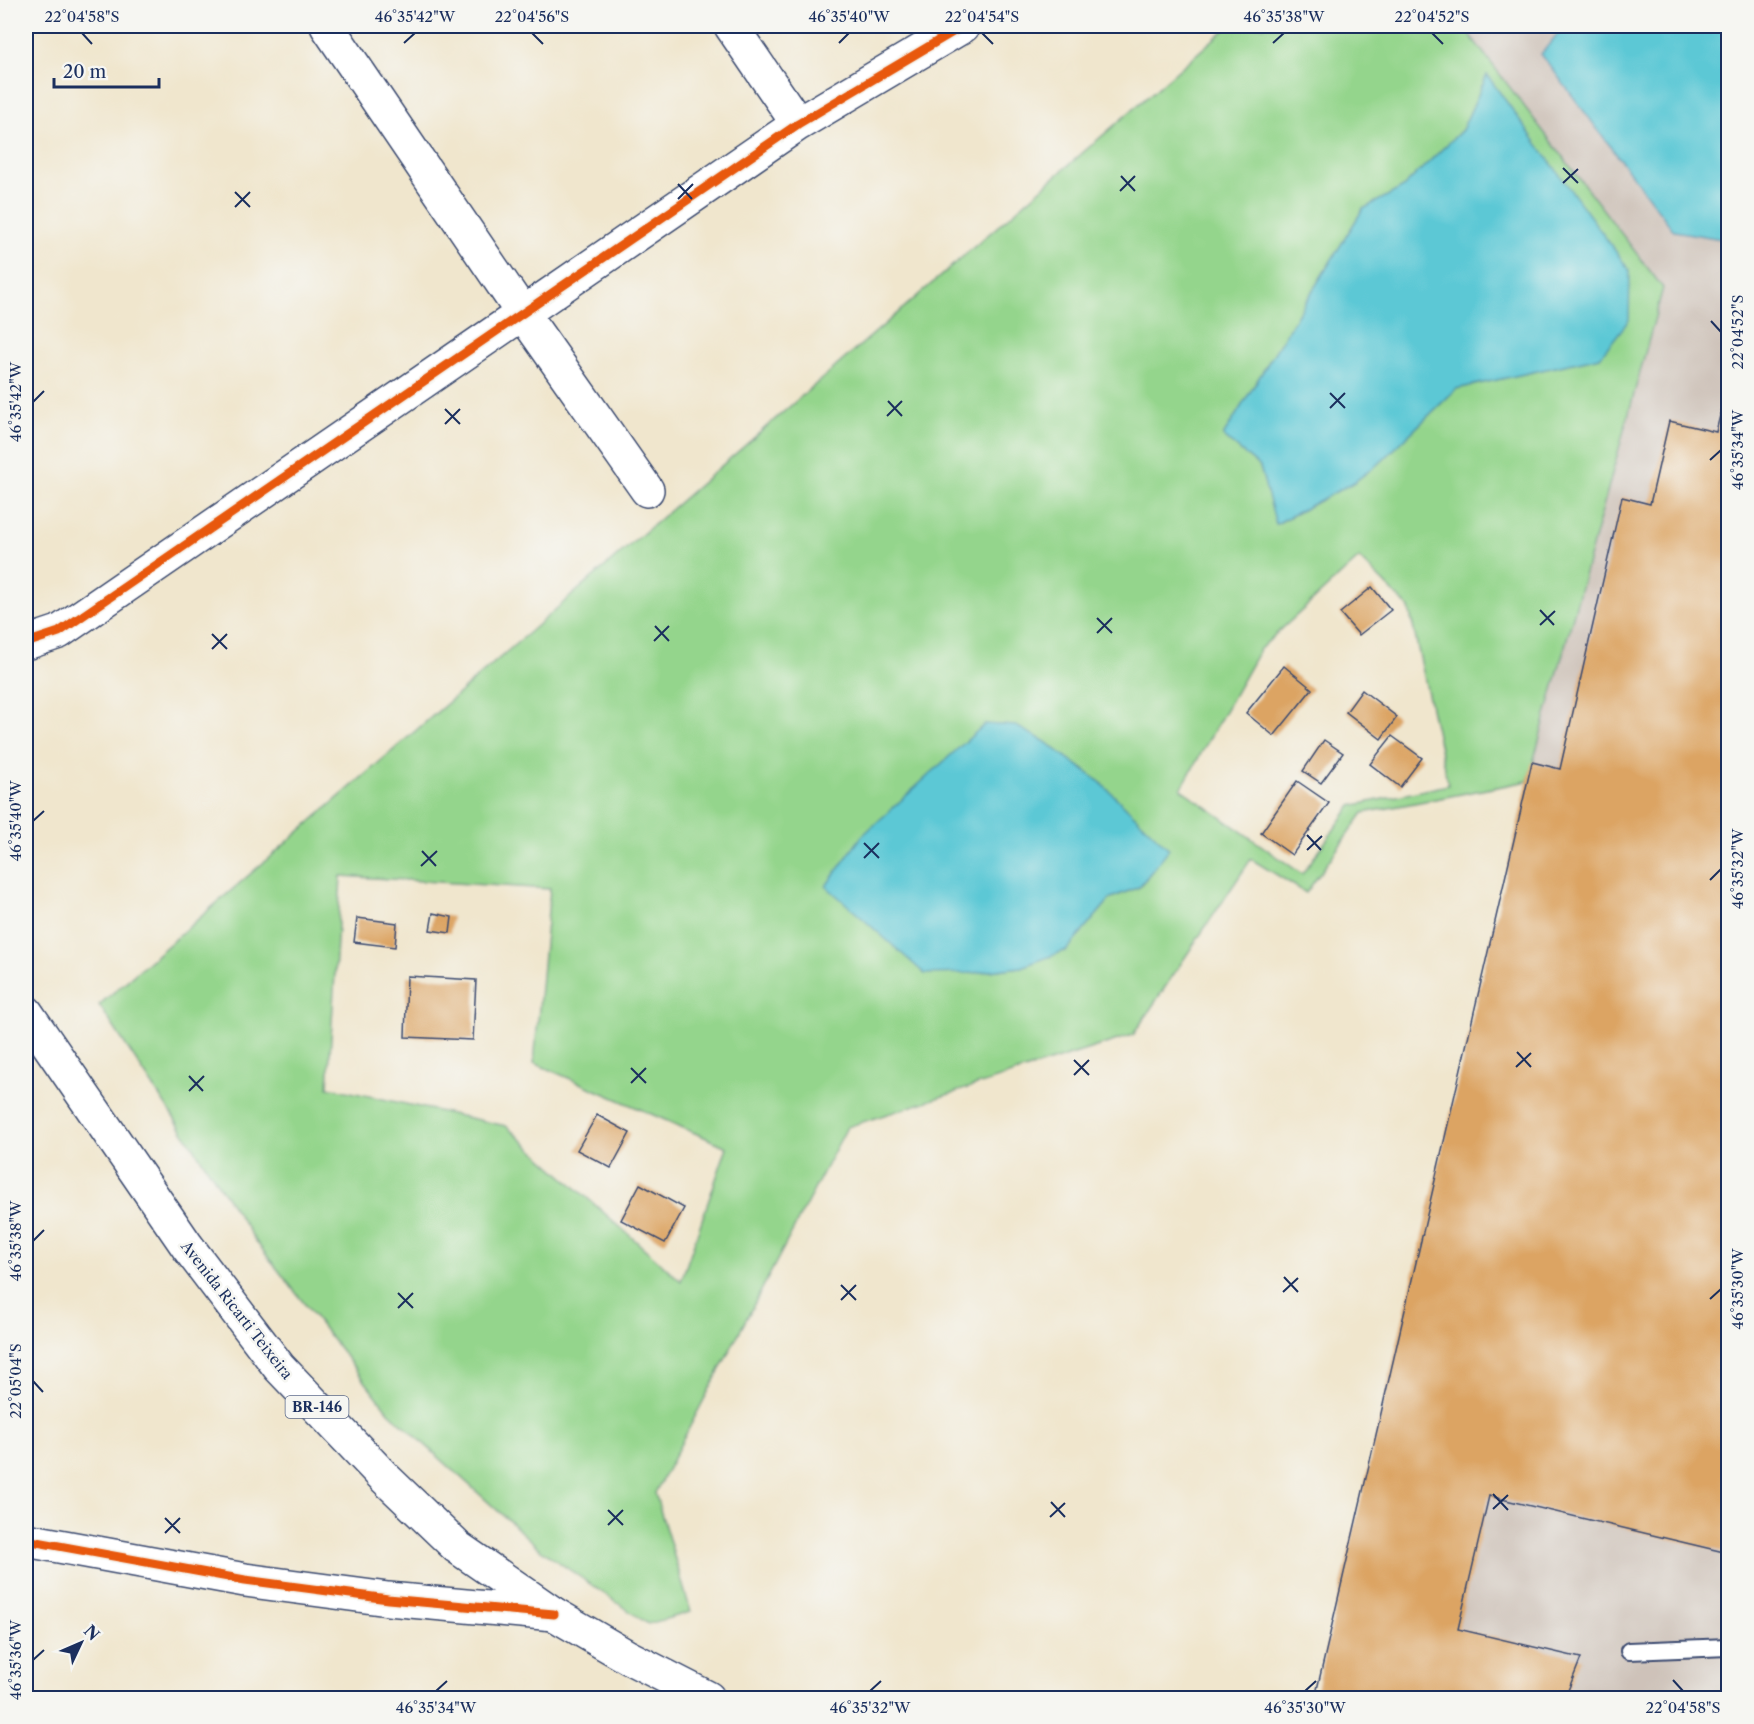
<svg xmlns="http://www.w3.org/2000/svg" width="1754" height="1724" font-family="'Libre Caslon Text',serif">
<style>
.industrial{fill:#cec2b9}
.green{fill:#94d58c;stroke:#588275;stroke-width:1.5;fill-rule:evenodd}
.water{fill:#5cc8d5;stroke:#3c7c9a;stroke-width:1.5}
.building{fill:#dca463}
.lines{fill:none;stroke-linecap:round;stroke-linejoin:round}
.lane-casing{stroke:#3b4a6f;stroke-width:20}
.street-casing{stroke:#3b4a6f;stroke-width:36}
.primary-casing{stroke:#3b4a6f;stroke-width:36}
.lane{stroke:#fff;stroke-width:16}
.street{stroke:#fff;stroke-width:33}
.primary{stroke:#fff;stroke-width:33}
.cycleway-casing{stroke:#f6f6f2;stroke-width:13}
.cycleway{stroke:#e8590c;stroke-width:9}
.ticks{fill:none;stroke:#1b2f5e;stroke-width:2}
.labels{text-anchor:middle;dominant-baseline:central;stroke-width:5;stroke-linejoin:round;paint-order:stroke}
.shield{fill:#f6f6f2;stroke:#5d6b8a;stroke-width:1.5}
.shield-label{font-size:14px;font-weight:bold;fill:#1b2f5e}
.street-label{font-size:15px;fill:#1b2f5e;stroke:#f6f6f2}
.neatline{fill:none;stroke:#1b2f5e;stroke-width:2}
.ticks-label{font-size:15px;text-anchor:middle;fill:#1b2f5e}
</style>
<rect width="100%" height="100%" fill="#f6f6f2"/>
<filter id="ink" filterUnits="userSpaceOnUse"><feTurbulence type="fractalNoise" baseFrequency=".0167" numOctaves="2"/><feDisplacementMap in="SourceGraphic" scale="12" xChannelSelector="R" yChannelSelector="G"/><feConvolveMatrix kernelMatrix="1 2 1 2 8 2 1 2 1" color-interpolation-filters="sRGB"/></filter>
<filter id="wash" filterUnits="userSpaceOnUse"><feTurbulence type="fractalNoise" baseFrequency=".008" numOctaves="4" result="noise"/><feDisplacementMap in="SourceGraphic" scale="24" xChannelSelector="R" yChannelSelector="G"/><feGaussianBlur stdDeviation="1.35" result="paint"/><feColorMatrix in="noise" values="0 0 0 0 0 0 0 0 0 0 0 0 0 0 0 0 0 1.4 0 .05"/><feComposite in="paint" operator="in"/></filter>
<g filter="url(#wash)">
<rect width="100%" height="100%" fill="#f0e6cd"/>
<path class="industrial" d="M1463,26H1728V1691L1670,1698H1315L1532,762L1663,288Z"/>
<path class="green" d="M1229,26H1463L1663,288L1528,781L1363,813L1306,893L1251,859L1133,1035L847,1127L655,1493L691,1612L648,1624L541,1550L389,1412L257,1243L99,1005ZM1487,76L1600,357L1456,389L1382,461L1354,482L1277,524L1260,467L1223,436L1363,209L1402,188L1462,130ZM1359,558L1409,608L1448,785L1351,806L1302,874L1181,789L1260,649ZM1044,741L1100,782L1168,849L1140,887L1111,898L1066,950L1021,967L973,973ZM341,876L550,889L534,1063L727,1147L681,1281L506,1126L328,1087Z"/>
<path class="water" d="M1564,26H1728V240L1674,231L1541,54Z
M1487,75L1630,271L1629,320L1600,357L1456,389L1382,461L1354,482L1276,524L1260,467L1223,436L1363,209L1402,188L1462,130Z
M985,724L1016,726L1044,741L1100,782L1169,849L1139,887L1111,898L1067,950L1021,967L973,973L925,974L826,886L862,836Z"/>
<g id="blocks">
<path class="building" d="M1725,395L1728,396V1553L1489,1496L1458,1629L1581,1658L1565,1698H1315L1532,762L1560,769L1622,497L1650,504L1669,421L1716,432Z
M1372,587L1391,610L1359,635L1340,613Z
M1284,666L1312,689L1274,736L1246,713Z
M1362,690L1397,717L1381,739L1346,712Z
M1392,736L1422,758L1400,787L1370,764Z
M1324,740L1343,753L1321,783L1303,771Z
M1297,781L1329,803L1292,855L1261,833Z
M433,913L452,917L450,933L430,930Z
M357,918L397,923L395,947L354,942Z
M407,976L476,980L473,1040L405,1037Z
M597,1115L630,1133L611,1168L577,1150Z
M640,1184L684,1208L665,1243L621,1220Z"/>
</g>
</g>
<g filter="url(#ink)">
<use href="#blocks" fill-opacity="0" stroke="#3b4a6f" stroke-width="1.5"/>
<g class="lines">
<defs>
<path id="lane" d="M1629,1651L1728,1647"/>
<path id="street" d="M327,26L523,314L647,490
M731,26L798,124
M26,642H29L59,632L798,124L963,26
M26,1540L245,1580L388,1599L554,1614"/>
<path id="primary" d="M26,1012L187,1246L279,1367L386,1479L457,1547L554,1614L628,1657L708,1698"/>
</defs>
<use href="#lane" class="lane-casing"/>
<use href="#street" class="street-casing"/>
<use href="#primary" class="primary-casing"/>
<use href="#lane" class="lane"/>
<use href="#street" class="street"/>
<use href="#primary" class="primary"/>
<defs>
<path id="cycleway" d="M26,642H29L59,632L798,124L963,26
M26,1540L245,1580L388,1599L554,1614"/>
</defs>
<use href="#cycleway" class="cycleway-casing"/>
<use href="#cycleway" class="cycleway"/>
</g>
</g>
<path class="ticks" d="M82,33L92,44M532,33L543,44M982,33L993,44M1432,33L1443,44M404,43L415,33M839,43L849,33M1273,43L1284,33M1563,168L1578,183M1121,176L1135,191M1563,183L1578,169M678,184L692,199M1120,191L1135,176M235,192L250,207M678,199L693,184M235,207L250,192M1711,321L1721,332M1330,393L1345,408M888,401L902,416M33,402L44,391M1330,408L1345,393M445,409L460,424M887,416L902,401M445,424L460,409M1710,460L1721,450M1540,610L1554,625M1097,618L1112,633M1540,625L1555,611M655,626L669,641M1097,633L1112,618M212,634L227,649M654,641L669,626M212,649L227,634M33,821L44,811M1307,835L1321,850M864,843L879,858M1307,850L1322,836M422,851L436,866M864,858L879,843M421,866L437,851M1710,880L1721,869M1517,1052L1531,1067M1074,1060L1089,1075M1516,1067L1531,1053M631,1068L646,1083M1074,1075L1089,1060M189,1076L203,1091M631,1083L646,1068M189,1091L204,1076M33,1241L44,1230M1284,1277L1298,1292M841,1285L856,1300M1283,1292L1298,1278M398,1293L413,1308M1710,1299L1721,1289M841,1300L856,1285M398,1308L413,1293M33,1381L43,1392M1493,1494L1508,1510M1051,1502L1065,1517M1493,1509L1508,1495M608,1510L623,1525M1050,1517L1065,1503M165,1518L180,1533M608,1525L623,1510M165,1533L180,1518M33,1660L44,1650M1673,1680L1683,1691M436,1691L447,1681M870,1691L881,1681M1305,1691L1316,1681"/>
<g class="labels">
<rect class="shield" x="285.5" y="1396" width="63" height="22" rx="4.5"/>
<g class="shield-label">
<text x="317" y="1407">BR-146</text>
</g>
<g class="street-label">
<text transform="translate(237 1310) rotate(52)">Avenida Ricarti Teixeira</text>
</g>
</g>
<rect width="1754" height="1724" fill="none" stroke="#f6f6f2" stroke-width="66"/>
<g transform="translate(81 1643) rotate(46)" stroke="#f6f6f2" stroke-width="4.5" paint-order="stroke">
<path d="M0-4.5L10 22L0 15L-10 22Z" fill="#1b2f5e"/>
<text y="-9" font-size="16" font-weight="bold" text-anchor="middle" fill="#1b2f5e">N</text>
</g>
<path d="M54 78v9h105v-9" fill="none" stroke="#1b2f5e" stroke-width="3"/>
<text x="63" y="78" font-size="18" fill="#1b2f5e" stroke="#f6f6f2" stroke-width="4.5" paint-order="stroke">20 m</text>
<rect x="33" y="33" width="1688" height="1658" class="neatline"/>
<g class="ticks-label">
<text x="82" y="22">22°04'58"S</text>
<text x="415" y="22">46°35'42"W</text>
<text x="532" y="22">22°04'56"S</text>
<text x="849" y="22">46°35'40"W</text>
<text x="982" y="22">22°04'54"S</text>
<text x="1284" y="22">46°35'38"W</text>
<text x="1432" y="22">22°04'52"S</text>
<text transform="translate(1738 332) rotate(-90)" y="5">22°04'52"S</text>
<text transform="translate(16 402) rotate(-90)" y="5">46°35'42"W</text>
<text transform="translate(1738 450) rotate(-90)" y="5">46°35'34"W</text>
<text transform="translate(16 821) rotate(-90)" y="5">46°35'40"W</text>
<text transform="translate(1738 869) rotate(-90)" y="5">46°35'32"W</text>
<text transform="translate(16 1241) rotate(-90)" y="5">46°35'38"W</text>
<text transform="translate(1738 1289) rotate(-90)" y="5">46°35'30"W</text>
<text transform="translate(16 1381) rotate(-90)" y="5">22°05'04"S</text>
<text transform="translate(16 1660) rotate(-90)" y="5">46°35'36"W</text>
<text x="436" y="1713">46°35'34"W</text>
<text x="870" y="1713">46°35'32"W</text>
<text x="1305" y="1713">46°35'30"W</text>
<text x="1683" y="1713">22°04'58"S</text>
</g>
</svg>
